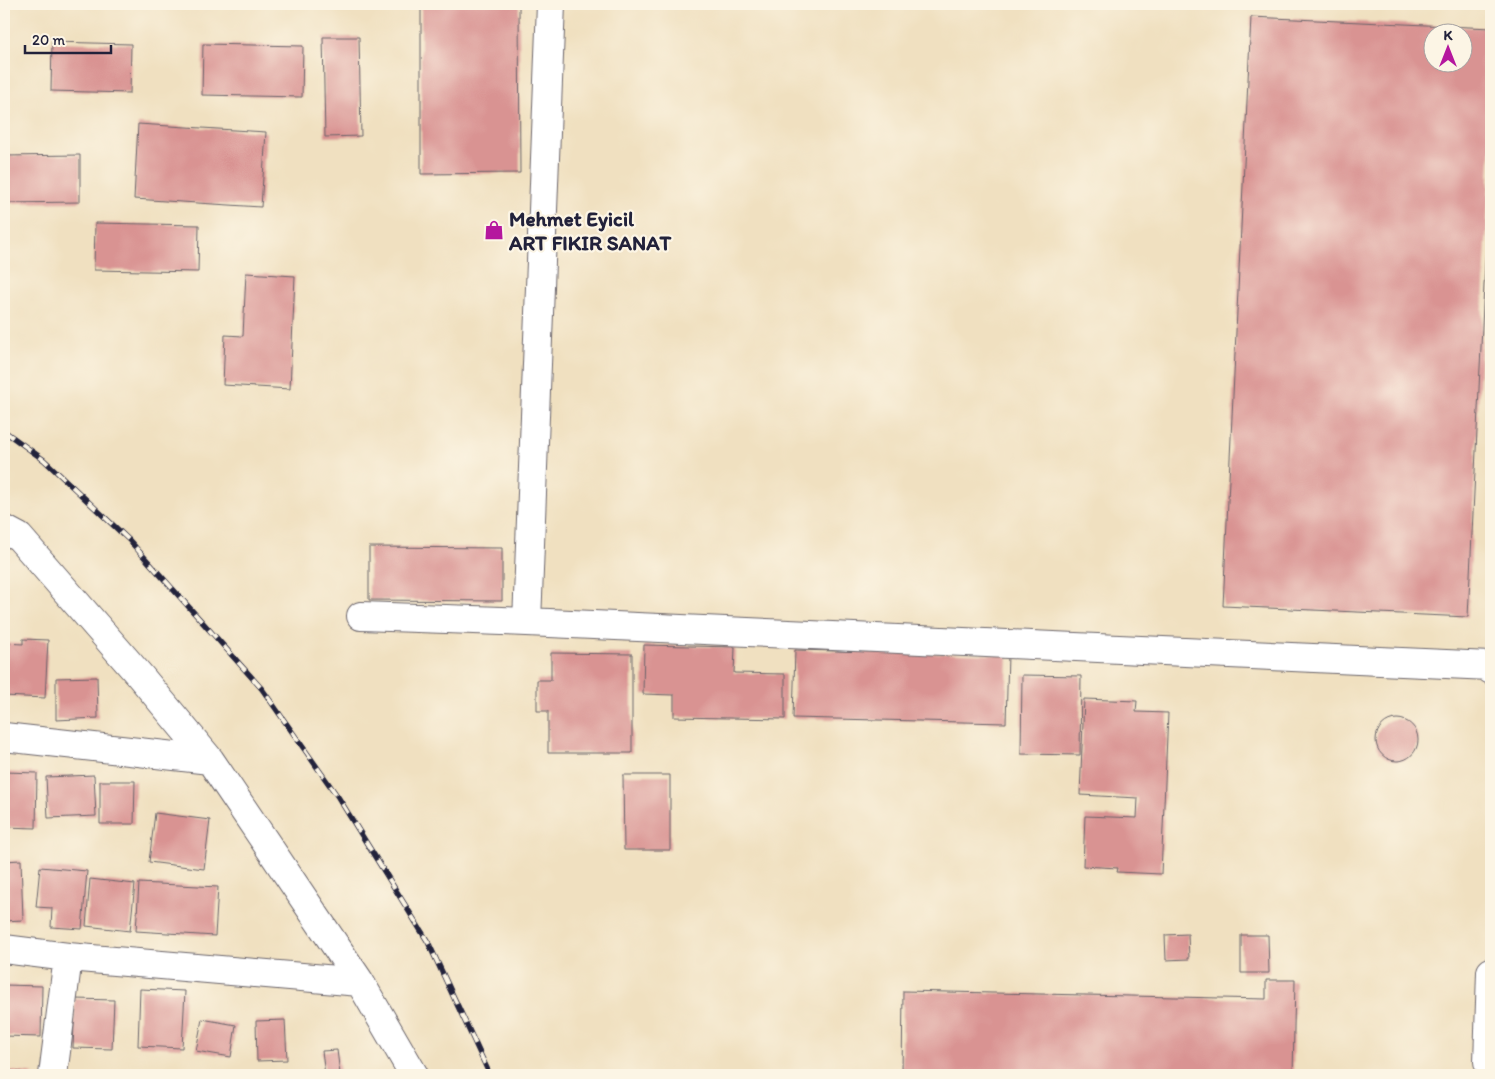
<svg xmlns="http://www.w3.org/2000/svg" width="1495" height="1079" font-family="Itim,sans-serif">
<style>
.building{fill:#d99392;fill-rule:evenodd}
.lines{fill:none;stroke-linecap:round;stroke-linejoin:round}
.minor-casing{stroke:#6a646a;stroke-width:30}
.minor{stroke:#fff;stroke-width:28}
.rail-casing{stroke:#22223b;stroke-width:5.5}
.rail{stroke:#fcf5e5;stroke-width:4;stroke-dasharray:11;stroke-linecap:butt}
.labels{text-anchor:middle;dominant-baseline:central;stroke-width:4.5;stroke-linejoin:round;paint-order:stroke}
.poi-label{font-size:21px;font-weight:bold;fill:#22223b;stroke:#fcf5e5;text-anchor:start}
</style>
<rect width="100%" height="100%" fill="#fcf5e5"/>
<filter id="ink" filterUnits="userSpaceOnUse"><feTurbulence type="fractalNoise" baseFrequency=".02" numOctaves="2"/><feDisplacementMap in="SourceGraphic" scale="10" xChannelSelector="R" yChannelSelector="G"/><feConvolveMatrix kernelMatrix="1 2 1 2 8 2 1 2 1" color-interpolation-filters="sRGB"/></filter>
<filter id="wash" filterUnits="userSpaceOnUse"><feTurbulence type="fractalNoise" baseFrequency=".0096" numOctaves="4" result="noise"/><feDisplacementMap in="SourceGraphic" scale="20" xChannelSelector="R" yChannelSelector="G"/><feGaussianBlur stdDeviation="1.12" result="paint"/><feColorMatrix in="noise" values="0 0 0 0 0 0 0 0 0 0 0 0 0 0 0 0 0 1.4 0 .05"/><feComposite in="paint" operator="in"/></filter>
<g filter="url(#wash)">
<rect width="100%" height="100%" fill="#f0e0c0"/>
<g id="blocks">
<path class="building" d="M421,4H519L520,173L421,174Z
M1251,17L1491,28V140L1468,617L1223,606ZM1432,32H1462V62H1432Z
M323,37H359L361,136L325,137Z
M52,42L131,44L130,93L51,91Z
M203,44L303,46L302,97L202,95Z
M138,124L266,132L261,207L134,199Z
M80,155V202L4,203V156Z
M95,223L199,225L198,272L94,270Z
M246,273L295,276L290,389L223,385L225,335L243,336Z
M369,547L502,548V601L369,600Z
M23,639L48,640L45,698L4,696V643L23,644Z
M644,645L735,647L734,673L785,674V719L674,717V695L643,694Z
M795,650L1008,655L1006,723L793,718Z
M551,653L632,654V753H548V711H537V680H551Z
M1022,675L1081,676L1080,755L1021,754Z
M97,677L98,718L56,720V678Z
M1084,699L1137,701L1136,712L1168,713L1161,874L1117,872L1118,868L1083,866L1085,816L1137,818L1138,798L1080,795Z
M1376 740a21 21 0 1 1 42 0a21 21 0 1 1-42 0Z
M4,772L37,773L36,828L4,827Z
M94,775L96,816L48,818L46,777Z
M623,775H670V850H624Z
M100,781H135L134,824H100Z
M155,813L210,820L204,869L149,862Z
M21,860L23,920L4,921V861Z
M40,867L87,871L82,929L51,927L52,908L36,907Z
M90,879L135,884L130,931L86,926Z
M139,883L218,887L215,936L136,931Z
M1188,934L1189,959L1166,960L1165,935Z
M1241,935H1268L1269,973H1241Z
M1266,980H1295L1293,1075H902L903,991L1266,999Z
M4,985L42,986L41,1037L4,1036Z
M140,989L185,991L182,1048L138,1046Z
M75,999L114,1000L112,1049L73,1048Z
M202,1019L236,1025L231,1057L196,1051Z
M285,1020L287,1060L257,1061L256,1021Z
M337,1050L340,1074L325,1075L322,1051Z
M4,1070L35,1074V1075H4Z"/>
</g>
</g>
<g filter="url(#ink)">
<use href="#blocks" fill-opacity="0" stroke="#6a646a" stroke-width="1"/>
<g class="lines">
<defs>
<path id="minor" d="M4,529L19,537L141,677L210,760L360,982L414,1075
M361,616L527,622L1490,666L1491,670
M527,622L551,4
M4,737L210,760
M4,949L68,957L360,982
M1491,972L1488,1062L1491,1063
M53,1075L68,957"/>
</defs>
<use href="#minor" class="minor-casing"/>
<use href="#minor" class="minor"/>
<defs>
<path id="rail" d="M4,431L44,460L129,540L262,689L338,797L428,942L490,1075"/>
</defs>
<use href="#rail" class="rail-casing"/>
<use href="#rail" class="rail"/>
</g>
</g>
<defs>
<symbol id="shop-bare" viewBox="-9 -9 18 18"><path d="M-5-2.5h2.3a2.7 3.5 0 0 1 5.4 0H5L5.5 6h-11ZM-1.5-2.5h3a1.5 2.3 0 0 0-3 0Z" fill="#b5179e" stroke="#fcf5e5" stroke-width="2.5" paint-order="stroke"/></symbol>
</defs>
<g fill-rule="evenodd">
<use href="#shop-bare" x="480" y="216" width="28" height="28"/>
</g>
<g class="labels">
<g class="poi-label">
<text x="509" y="218">Mehmet Eyicil<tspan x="509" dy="24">ART FIKIR SANAT</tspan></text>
</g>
</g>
<rect width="1495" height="1079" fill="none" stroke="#fcf5e5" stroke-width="20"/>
<g transform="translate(1448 48)"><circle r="24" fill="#fcf5e5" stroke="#a5a1a1"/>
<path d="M0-4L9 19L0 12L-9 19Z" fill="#b5179e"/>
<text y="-8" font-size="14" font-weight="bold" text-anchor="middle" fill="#22223b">K</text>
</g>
<path d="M25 45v8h86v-8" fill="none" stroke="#22223b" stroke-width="2.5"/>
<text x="32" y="45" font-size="15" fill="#22223b" stroke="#fcf5e5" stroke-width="4" paint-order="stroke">20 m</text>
</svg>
